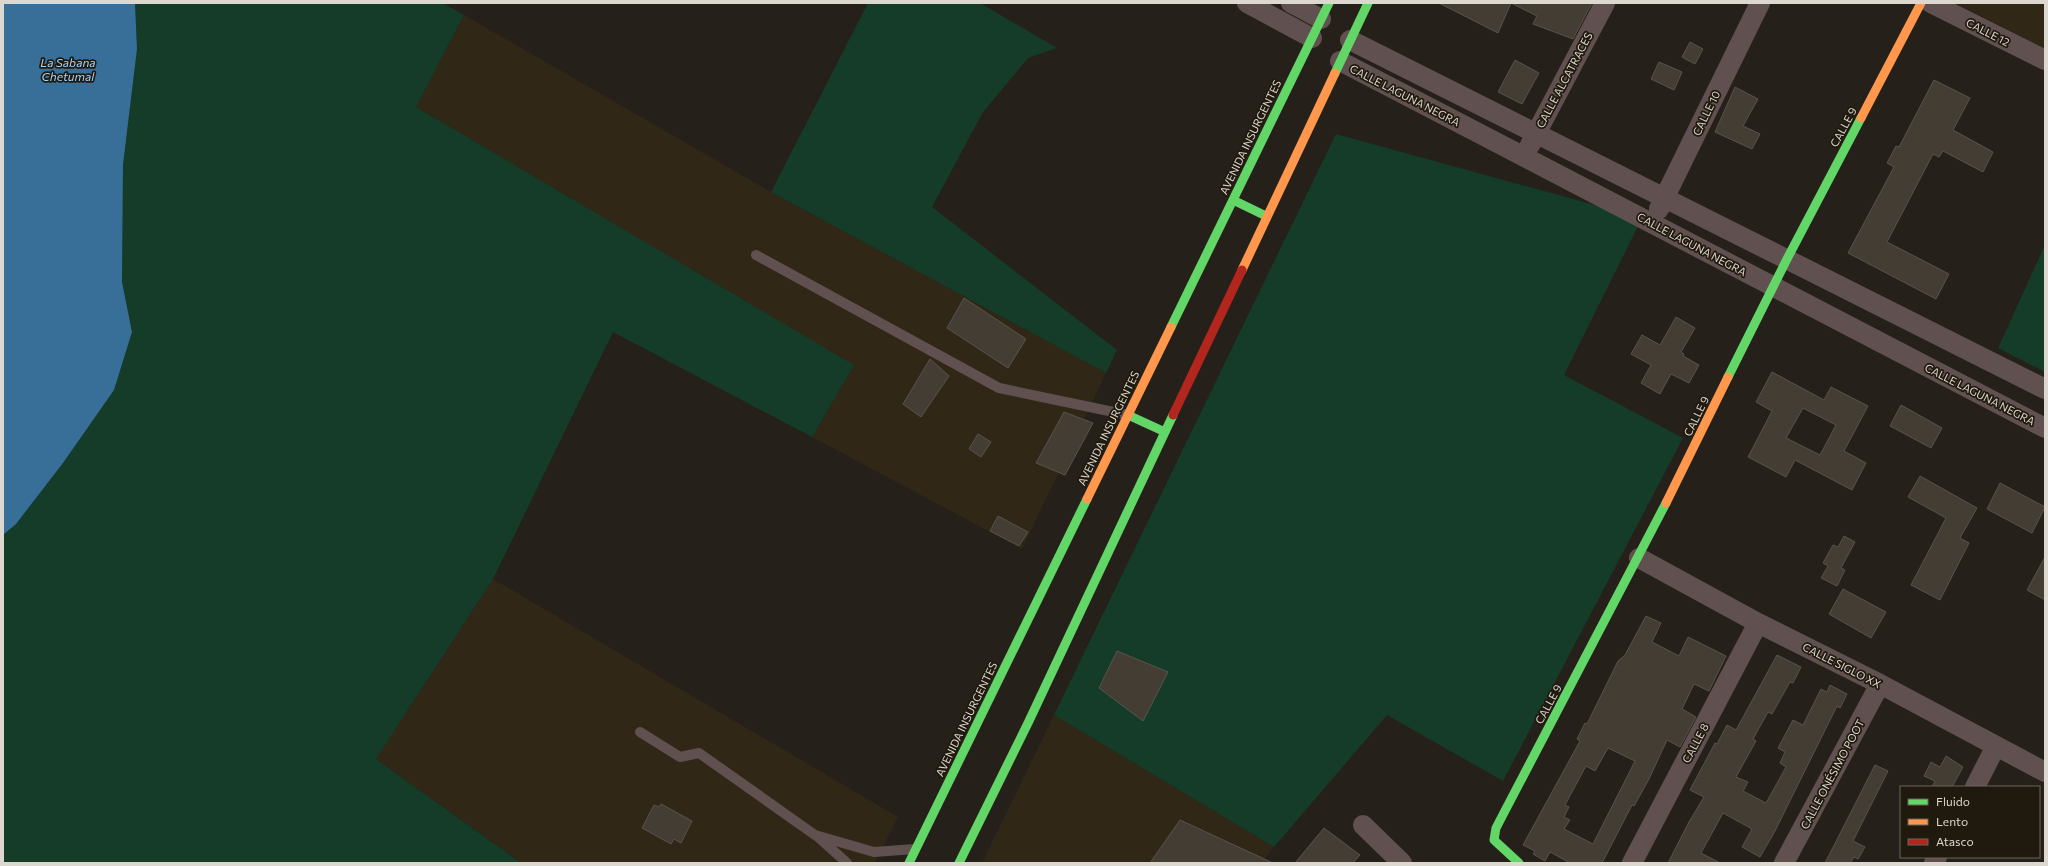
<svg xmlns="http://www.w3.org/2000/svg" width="2048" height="866" font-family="Commissioner,sans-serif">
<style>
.built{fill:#312717}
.green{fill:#153c28}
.water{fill:#376f99}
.building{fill:#433d33;stroke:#57544d;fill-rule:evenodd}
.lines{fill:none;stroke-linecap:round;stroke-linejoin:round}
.lane{stroke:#605150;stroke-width:10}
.street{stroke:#605150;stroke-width:20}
.fast{stroke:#63d668;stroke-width:9}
.slow{stroke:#ff974d;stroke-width:9}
.jam{stroke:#b3261e;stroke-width:9}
.labels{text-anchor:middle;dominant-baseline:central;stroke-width:3.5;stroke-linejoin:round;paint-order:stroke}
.street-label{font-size:11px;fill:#dcd7cf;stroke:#20190d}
.water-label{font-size:12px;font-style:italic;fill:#a3d4fd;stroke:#20190d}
</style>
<rect width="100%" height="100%" fill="#25211a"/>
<path class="built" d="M1955,3H2045V49Z
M464,15L771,192L1106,373L1022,549L812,437L853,365L416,107Z
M493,579L898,817L875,863H521L376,759Z
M1054,715L1274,847L1261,863H982Z"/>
<path class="green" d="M135,3H442L464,15L416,107L854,365L812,437L613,332L493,579L376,759L521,863H3V535L16,524L63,463L114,390L132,332L122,282L123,165L137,49Z
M868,3H980L1057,48L1028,58L983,112L932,207L1117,350L1106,373L771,192Z
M1336,134L1642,218L1564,375L1683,438L1503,781L1387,715L1274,847L1054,715Z
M2045,245V372L1998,348Z"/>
<path class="water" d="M3,3H135L137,49L123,165L122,282L132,332L114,390L63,463L16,524L3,535Z"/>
<path class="building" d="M1439,3H1592L1573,39L1533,24L1537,16L1511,3L1498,33Z
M1690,42L1703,49L1695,64L1682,57Z
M1515,60L1539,73L1522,104L1498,92Z
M1659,62L1682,72L1674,90L1651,79Z
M1934,80L1970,98L1953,130L1993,152L1983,172L1943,151L1939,157L1933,154L1887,242L1949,274L1936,299L1848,253L1894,167L1887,163L1896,146L1899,147Z
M1735,87L1758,99L1743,126L1760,134L1752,149L1715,132Z
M964,298L1026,339L1008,368L947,328Z
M1676,317L1695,328L1681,352L1684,354L1683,356L1699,365L1689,383L1671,374L1660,394L1641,383L1651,365L1631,354L1642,335L1660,345Z
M930,359L949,376L921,417L903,404Z
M1772,372L1824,400L1831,387L1868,406L1844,451L1866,463L1852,490L1795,460L1786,477L1748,457L1772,411L1756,402ZM1803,408L1836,425L1820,455L1786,438Z
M1901,405L1942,428L1931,448L1890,426Z
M1064,412L1093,423L1065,475L1036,463Z
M978,434L991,442L981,457L969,449Z
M1920,476L1977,508L1960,538L1969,543L1940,600L1911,585L1946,518L1908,497Z
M2000,483L2045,507L2032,533L1987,509Z
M998,516L1028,532L1019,546L990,531Z
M1844,536L1855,542L1841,568L1845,570L1837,586L1821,578L1828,566L1823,563L1833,545L1838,547Z
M2045,557V600L2027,590Z
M1843,589L1886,612L1871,638L1829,614Z
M1646,616L1661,623L1652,642L1679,656L1688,637L1726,656L1709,691L1694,684L1682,709L1696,717L1680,747L1667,740L1649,779L1634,806L1632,805L1602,863H1570L1550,852L1545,861L1533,854L1535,851L1523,845L1580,741L1577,739L1585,723L1587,724L1618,661L1625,655ZM1608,748L1635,761L1593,844L1564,829L1570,820L1564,817L1569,807L1565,805L1586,766L1595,771Z
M1117,651L1168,672L1143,721L1099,688Z
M1777,655L1801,667L1793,683L1790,682L1772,714L1768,712L1753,739L1756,741L1736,777L1748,782L1743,791L1766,803L1786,767L1780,763L1785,752L1778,748L1793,720L1803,725L1821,689L1827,692L1830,685L1847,694L1840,708L1837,706L1775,831L1760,857L1742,847L1752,829L1723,813L1701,853L1720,863H1668L1689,822L1704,797L1690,790L1715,743L1717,744L1727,725L1736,730Z
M1946,756L1963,767L1952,787H1932L1935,781L1924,776L1931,762L1940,767Z
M1875,765L1888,771L1853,841L1865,847L1858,859L1854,857L1850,863H1825Z
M661,804L692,821L681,843L674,839L671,844L642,828L654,805L659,807Z
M1180,820L1273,863H1150Z
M1324,828L1360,855L1353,863H1295Z"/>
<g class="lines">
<path class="lane" d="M756,255L999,388L1128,415
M640,732L680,757L699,753L815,835L874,852L915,849
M817,836L847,863"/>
<path class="street" d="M1247,3L1312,38
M1291,3L1321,19
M1931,3L2045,60
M1350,40L2045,389
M1340,61L2045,428
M1530,145L1605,3
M1659,209L1760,3
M1639,558L1758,623L1880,684L2045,772
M1975,787L1996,746
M1363,825L1402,863
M1632,863L1758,623
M1784,863L1880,684
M1934,863L1937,857"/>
<path class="fast" d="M1335,73L1368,3
M1233,200L1266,216
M1171,327L1329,3
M1728,377L1787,259L1861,118
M1128,415L1165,432
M909,863L1087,499
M959,863L1029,721L1173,415
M1519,863L1494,840L1496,828L1666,503"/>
<path class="slow" d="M1861,118L1921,3
M1242,270L1335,73
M1087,499L1171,327
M1666,503L1728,377"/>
<path class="jam" d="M1173,415L1242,270"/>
</g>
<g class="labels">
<g class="street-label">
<text transform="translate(1988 32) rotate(27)">CALLE 12</text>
<text transform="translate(1564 80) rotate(-62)">CALLE ALCATRACES</text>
<text transform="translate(1405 95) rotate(27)">CALLE LAGUNA NEGRA</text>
<text transform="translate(1706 113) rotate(-64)">CALLE 10</text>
<text transform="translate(1843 127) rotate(-62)">CALLE 9</text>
<text transform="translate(1250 137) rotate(-64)">AVENIDA INSURGENTES</text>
<text transform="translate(1692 244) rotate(28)">CALLE LAGUNA NEGRA</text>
<text transform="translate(1980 394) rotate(27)">CALLE LAGUNA NEGRA</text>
<text transform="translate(1696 416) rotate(-64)">CALLE 9</text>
<text transform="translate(1108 428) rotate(-64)">AVENIDA INSURGENTES</text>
<text transform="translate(1842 665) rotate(27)">CALLE SIGLO XX</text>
<text transform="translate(1548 704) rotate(-62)">CALLE 9</text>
<text transform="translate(966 719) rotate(-64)">AVENIDA INSURGENTES</text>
<text transform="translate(1695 743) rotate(-62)">CALLE 8</text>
<text transform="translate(1832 774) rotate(-62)">CALLE ONÉSIMO POOT</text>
</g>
<g class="water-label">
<text x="68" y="62">La Sabana<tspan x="68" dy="14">Chetumal</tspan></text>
</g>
</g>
<rect width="2048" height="866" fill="none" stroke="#dcd7cf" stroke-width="8"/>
<rect x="1900" y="786" width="140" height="72" fill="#20190d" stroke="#6b655b"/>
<rect x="1908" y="799" width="20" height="6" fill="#63d668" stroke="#6b655b"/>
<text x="1936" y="806" font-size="12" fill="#dcd7cf">Fluido</text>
<rect x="1908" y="819" width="20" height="6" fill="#ff974d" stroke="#6b655b"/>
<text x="1936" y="826" font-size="12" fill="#dcd7cf">Lento</text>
<rect x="1908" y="839" width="20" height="6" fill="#b3261e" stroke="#6b655b"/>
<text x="1936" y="846" font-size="12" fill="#dcd7cf">Atasco</text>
</svg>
